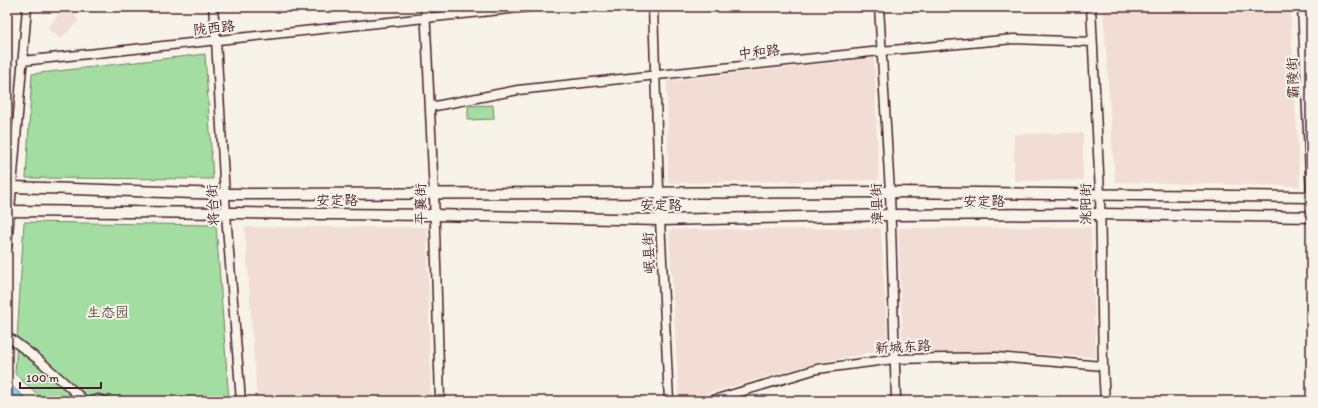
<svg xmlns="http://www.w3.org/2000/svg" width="1318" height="408" font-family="Itim,'LXGW WenKai TC',sans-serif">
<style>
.built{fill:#f1ddd4}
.green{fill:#a4dda2;stroke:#777e66}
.water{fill:#8ccfed;stroke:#72899f}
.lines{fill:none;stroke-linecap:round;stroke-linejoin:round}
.minor-casing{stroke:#4a1f2b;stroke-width:11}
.major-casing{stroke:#4a1f2b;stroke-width:13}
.minor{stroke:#f7f3e8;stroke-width:8}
.major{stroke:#f7f3e8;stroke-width:10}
.labels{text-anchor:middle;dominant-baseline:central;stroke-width:4;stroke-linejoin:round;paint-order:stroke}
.street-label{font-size:14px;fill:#4a1f2b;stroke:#f7f3e8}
.park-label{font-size:14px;fill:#604e49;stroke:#f7f3e8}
</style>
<rect width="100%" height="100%" fill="#f7f3e8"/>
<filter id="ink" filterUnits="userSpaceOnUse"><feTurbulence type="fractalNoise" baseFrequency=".025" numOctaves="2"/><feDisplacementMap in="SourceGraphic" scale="8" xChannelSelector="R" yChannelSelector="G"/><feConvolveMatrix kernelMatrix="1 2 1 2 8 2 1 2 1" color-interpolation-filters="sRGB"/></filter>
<g filter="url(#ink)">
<path class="built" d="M66,7L79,20L61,39L47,28Z
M1103,7H1290L1300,186L1115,182Z
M874,58L879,180L668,183L667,81Z
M1083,133V180L1014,181V134Z
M245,227H427L431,401H257Z
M1091,227L1096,357L1005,352L903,353L898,228Z
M881,228L888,349L816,363L679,401L669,230Z"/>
<path class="green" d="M205,54L213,179L26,178L32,74Z
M493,105L494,119L468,120V106Z
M24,222L216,225L229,401H45L15,374Z"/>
<path class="water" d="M7,382L29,401H7Z"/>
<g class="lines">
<defs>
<path id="minor" d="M213,7L216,40L226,214L241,401
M425,7L434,194L440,401
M653,7L660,220L669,401
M879,7L890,192L896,401
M1091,7L1100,194L1103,366L1105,401
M1302,7L1311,195
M22,61L529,7
M430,107L518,90L881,51L1014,39L1092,42
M7,246L27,7
M7,336L40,361L85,401
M93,401L98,399L104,401
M710,401L817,369L894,359L996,357L1103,366"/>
<path id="major" d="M12,187L225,194L890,192L1311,197
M10,211L434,215L660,220L891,215L1099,214L1311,217"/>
</defs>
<use href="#minor" class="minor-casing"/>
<use href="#major" class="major-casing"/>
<use href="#minor" class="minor"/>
<use href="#major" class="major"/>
</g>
</g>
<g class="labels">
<g class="street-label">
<text transform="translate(214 28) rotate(-6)">陇西路</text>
<text transform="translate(759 52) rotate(-6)">中和路</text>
<text transform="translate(1293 78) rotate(-93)">霸陵街</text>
<text x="337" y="200">安定路</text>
<text x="984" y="201">安定路</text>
<text transform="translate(421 204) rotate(-91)">平襄街</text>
<text transform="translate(877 204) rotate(-92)">漳县街</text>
<text transform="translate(1086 204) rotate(-91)">洮阳街</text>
<text transform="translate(213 205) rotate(-93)">将台街</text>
<text x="661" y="205">安定路</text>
<text transform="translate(649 253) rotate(-93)">岷县街</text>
<text transform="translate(903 347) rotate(-3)">新城东路</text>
</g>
<g class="park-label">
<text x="108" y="312">生态园</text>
</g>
</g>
<rect width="1318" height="408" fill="none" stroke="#f7f3e8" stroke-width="24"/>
<rect x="12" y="12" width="1294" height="384" fill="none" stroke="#4a1f2b" stroke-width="1.5" filter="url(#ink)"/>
<path d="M20 382v6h81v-6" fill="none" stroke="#4a1f2b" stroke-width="2"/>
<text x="26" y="382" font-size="12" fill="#4a1f2b" stroke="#f7f3e8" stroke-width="3" paint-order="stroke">100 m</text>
</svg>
